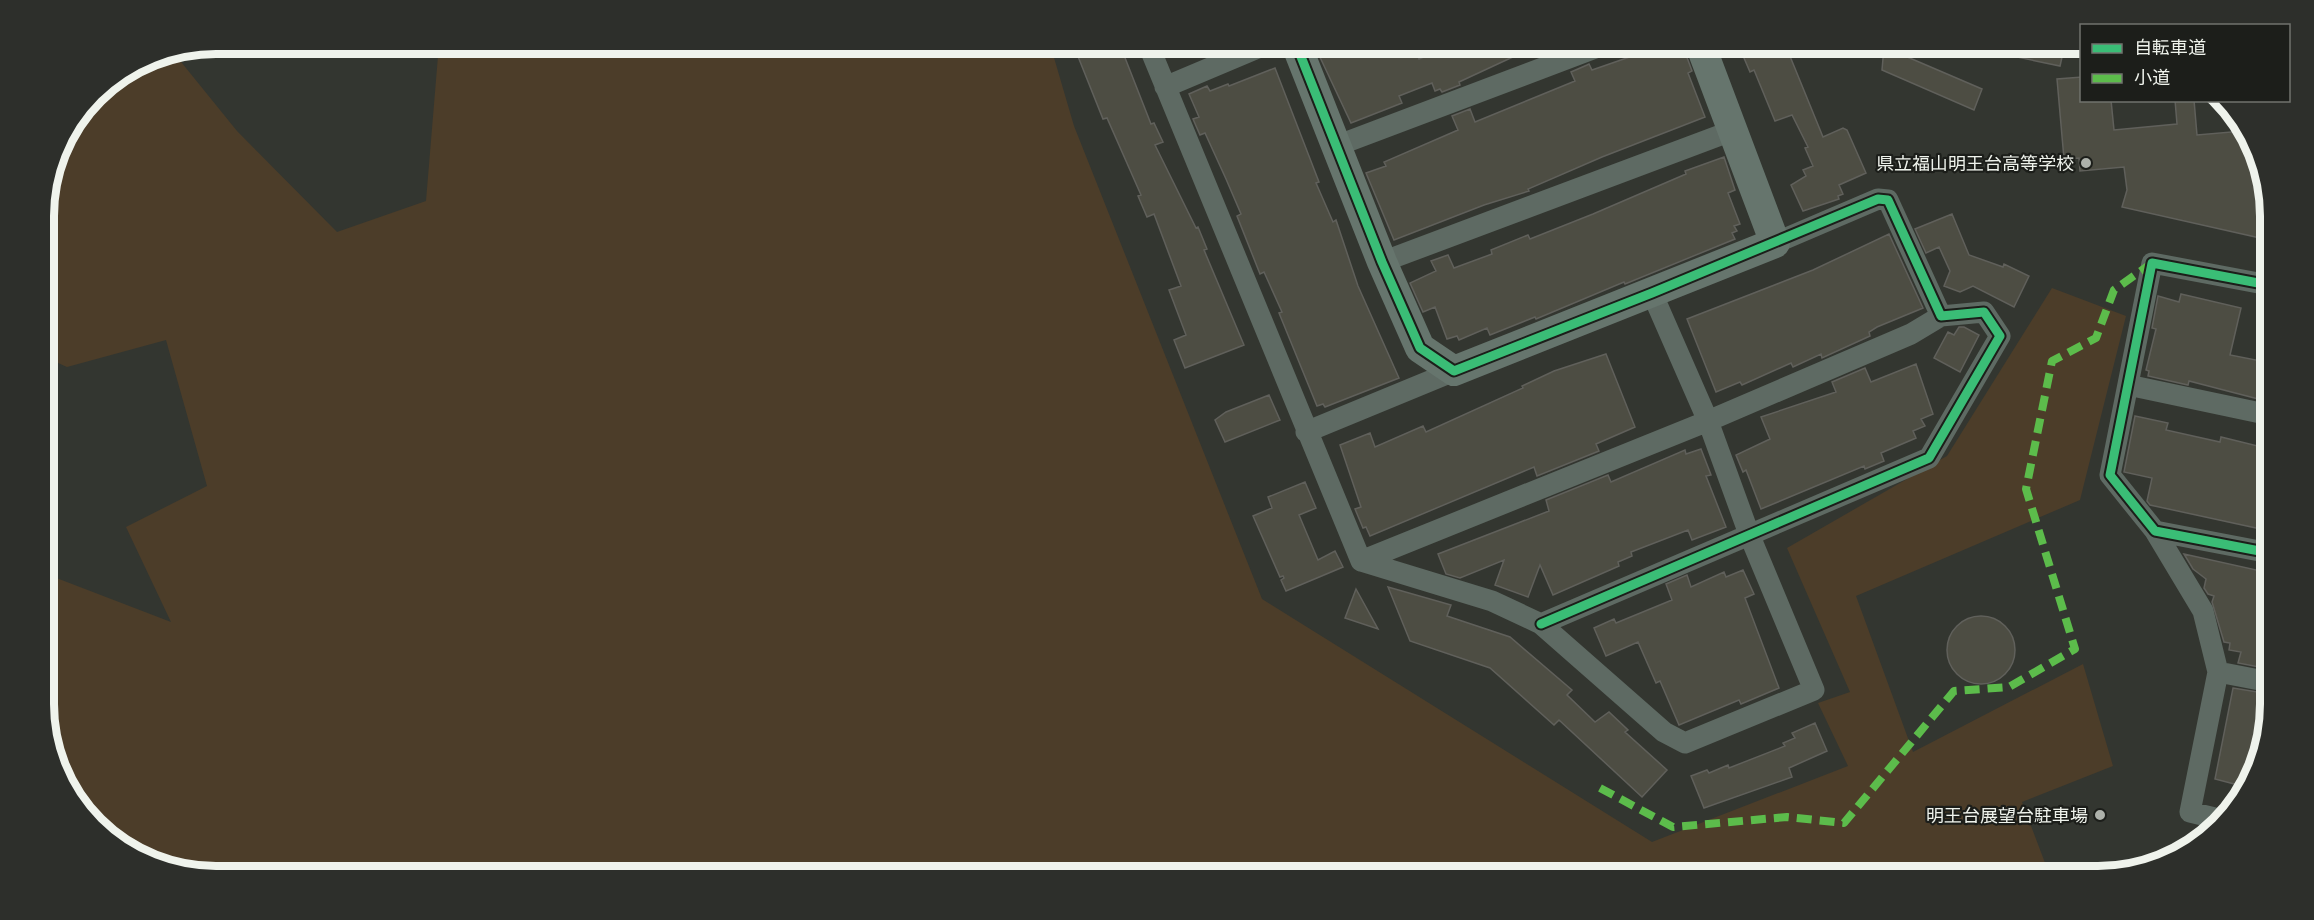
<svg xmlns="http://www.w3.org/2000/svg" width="2314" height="920" font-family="'PT Sans','Noto Sans JP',sans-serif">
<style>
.green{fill:#4c3d29}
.building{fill:#4d4d43;stroke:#60605b;stroke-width:1.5}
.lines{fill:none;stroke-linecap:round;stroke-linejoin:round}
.street{stroke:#5e6a63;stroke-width:21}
.secondary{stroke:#66756d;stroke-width:30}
.quiet{stroke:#5cbc4b;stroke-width:8;stroke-dasharray:15 8;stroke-linecap:butt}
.cycleway-casing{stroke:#1c1e1a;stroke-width:13}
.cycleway{stroke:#3abd76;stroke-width:9}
.poi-dot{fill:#adb1aa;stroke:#1c1e1a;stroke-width:2}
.labels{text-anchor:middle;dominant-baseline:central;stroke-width:4.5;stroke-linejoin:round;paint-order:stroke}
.poi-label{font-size:18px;fill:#eff3ec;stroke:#1c1e1a;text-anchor:end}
.rim{fill:none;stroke:#eff3ec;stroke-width:8}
</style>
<rect width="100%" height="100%" fill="#333630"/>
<path class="green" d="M439,44H1050L1074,126L1262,599L1652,842L1848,766L1818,703L1850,692L1787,548L1947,456L2052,288L2126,316L2080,500L1856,596L1913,752L2083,664L2113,766L2022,802L2050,876H216L161,867L86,817L47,737L46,574L171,622L126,527L207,486L166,340L67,367L45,357C44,309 40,252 44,206C51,136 103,66 173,52L237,131L337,232L426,201Z"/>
<path class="building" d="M1089,44H1106L1109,50L1120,45L1151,124L1154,123L1163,142L1155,145L1196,228L1198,227L1207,249L1204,250L1244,345L1185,368L1174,340L1186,335L1169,290L1181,286L1154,214L1147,217L1138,196L1141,195L1107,118L1103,119L1075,49Z
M1344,44H1413L1419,59L1455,44H1541L1459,82L1460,85L1442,92L1440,89L1435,91L1432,83L1399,96L1402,103L1351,123L1318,53Z
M1667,44H1682L1692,71L1688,73L1705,117L1602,157L1528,189L1529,191L1484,205L1394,240L1366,173L1386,166L1384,162L1458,130L1452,116L1470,109L1475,122L1575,81L1571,72L1587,65L1589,64L1592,70Z
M1738,44H1785L1823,137L1843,128L1847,130L1866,173L1839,185L1843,194L1838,196L1839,199L1803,211L1791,185L1806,176L1803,170L1813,166L1805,148L1808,147L1792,115L1775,121L1754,70L1750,72Z
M1994,44H2065L2060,66L1993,52Z
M1884,47L1982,89L1974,110L1882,70Z
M1275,68L1319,182L1316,183L1333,222L1336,220L1358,286L1399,378L1325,407L1323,404L1317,406L1279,313L1282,312L1264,272L1260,274L1237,216L1241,214L1226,179L1205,133L1200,135L1193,119L1199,117L1189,94L1207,86L1210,91L1228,84L1229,86Z
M2082,77V100H2111L2114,130L2177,124L2175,100H2194L2197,135L2243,131L2269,193V240L2122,207L2127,190L2124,167L2080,171L2079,158L2064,159L2057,79Z
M1724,157L1735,190L1728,193L1740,224L1734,226L1737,231L1732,233L1735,239L1625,284L1624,282L1536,319L1535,317L1490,335L1487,328L1459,340L1457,336L1447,339L1435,307L1423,312L1410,283L1436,271L1431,261L1448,255L1454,268L1492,254L1491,250L1528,235L1530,239L1593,214L1686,174L1685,171Z
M1952,214L1969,255L2003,267L2004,264L2029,276L2014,307L1973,286L1960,292L1944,286L1950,271L1939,247L1926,253L1915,229Z
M1889,234L1923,308L1877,327L1869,332L1870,336L1822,358L1821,354L1793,367L1791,363L1742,385L1740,382L1716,392L1687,319L1813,270Z
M2181,294L2241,308L2230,355L2261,361L2260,364L2269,366L2266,401L2189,381L2188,385L2148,376L2149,371L2146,370L2156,329L2152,328L2158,296L2179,302Z
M1959,327H1964L1979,335L1960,372L1934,358L1948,332L1954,335Z
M1606,354L1635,427L1596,444L1599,451L1537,476L1534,467L1370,536L1366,527L1363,528L1355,509L1361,507L1340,445L1370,433L1375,447L1423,426L1426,432L1523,388L1522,386L1554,371Z
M1916,364L1933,414L1921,419L1925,426L1913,431L1916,438L1881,453L1884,461L1865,469L1864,466L1761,509L1746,470L1743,472L1736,455L1770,439L1761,417L1836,392L1832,382L1865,368L1871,382Z
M1269,395L1280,420L1225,442L1215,420L1226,412Z
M2135,416L2168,423L2166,430L2220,442L2221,437L2270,449V531L2150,505L2147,501L2152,478L2124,472Z
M1701,449L1711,475L1706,476L1726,527L1692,540L1688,530L1631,552L1632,556L1618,562L1619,566L1553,595L1540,565L1528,597L1495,585L1504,560L1460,578L1446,574L1438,554L1549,511L1546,500L1608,475L1611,482L1685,450L1686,454Z
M1305,482L1316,508L1299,515L1318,560L1335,551L1343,567L1286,591L1281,580L1284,578L1283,576L1280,577L1253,516L1272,508L1268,497Z
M2184,554L2270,573V669L2238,663L2241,652L2229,650L2230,643L2224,642L2212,602L2214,596L2208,594L2204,588L2206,579L2193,569Z
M1743,570L1754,594L1745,598L1779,688L1741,704L1739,700L1679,725L1660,681L1656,683L1638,642L1606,656L1594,628L1614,619L1616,623L1672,600L1666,584L1687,575L1691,587L1724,572L1726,577Z
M1388,587L1451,605L1447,616L1510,637L1572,690L1567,695L1595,722L1609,712L1628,730L1625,732L1667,770L1642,797L1559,720L1554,725L1490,668L1410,641Z
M1356,589L1378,629L1345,618Z
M1947 650a34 34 0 1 1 68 0a34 34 0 1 1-68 0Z
M2233,688L2270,694L2264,741L2255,739L2242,786L2215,779Z
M1815,723L1827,751L1789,768L1792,777L1704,808L1691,776L1707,770L1709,773L1728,765L1729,768L1785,746L1783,743L1795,738L1792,733Z"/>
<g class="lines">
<path class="street" d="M1148,44L1361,561L1492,601L1541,624L1664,732L1685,743L1814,690L1749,534L1708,421L1652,293
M1165,87L1267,44
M1336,146L1606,44
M1382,262L1734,130
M2269,285L2152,263L2110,475L2155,531L2270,553
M2128,385L2270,415
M1306,432L1454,371
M2155,531L2203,611L2218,672L2190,812L2219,819
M1361,561L1708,421L1911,334L1941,316
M1541,624L1929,458L2000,336L1984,312L1941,316L1888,200L1878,199L1775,243
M2218,672L2270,682"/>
<path class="secondary" d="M1296,44L1382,262L1420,348L1454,371L1775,243L1700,44"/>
<path class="quiet" d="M1600,788L1673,827L1787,817L1844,823L1954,691L2009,687L2075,649L2026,489L2052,361L2096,338L2114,290L2152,263"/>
<defs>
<path id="cycleway" d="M1296,44L1382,262L1420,348L1454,371L1652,293L1878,199L1888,200L1941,316L1984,312L2000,336L1929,458L1541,624
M2269,285L2152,263L2110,475L2155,531L2270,553"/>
</defs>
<use href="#cycleway" class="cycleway-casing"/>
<use href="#cycleway" class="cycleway"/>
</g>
<g class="poi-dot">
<circle cx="2086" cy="163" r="6"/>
<circle cx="2100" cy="815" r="6"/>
</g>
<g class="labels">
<g class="poi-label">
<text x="2074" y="163">県立福山明王台高等学校</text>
<text x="2088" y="815">明王台展望台駐車場</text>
</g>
</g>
<path d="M0 0H2314V920H0ZM216 54H2098A162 162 0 0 1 2260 216V704A162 162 0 0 1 2098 866H216A162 162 0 0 1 54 704V216A162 162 0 0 1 216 54Z" fill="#2d2f2b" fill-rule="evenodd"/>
<path class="rim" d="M216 54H2098A162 162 0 0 1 2260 216V704A162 162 0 0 1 2098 866H216A162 162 0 0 1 54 704V216A162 162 0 0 1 216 54Z"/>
<rect x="2080" y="24" width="210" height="78" fill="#1c1e1a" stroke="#70736e" stroke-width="1.5"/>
<rect x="2092" y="44" width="30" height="9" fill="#3abd76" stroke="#70736e" stroke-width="1.5"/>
<text x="2134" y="54" font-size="18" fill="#eff3ec">自転車道</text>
<rect x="2092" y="74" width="30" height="9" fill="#5cbc4b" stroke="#70736e" stroke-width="1.5"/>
<text x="2134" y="84" font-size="18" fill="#eff3ec">小道</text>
</svg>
